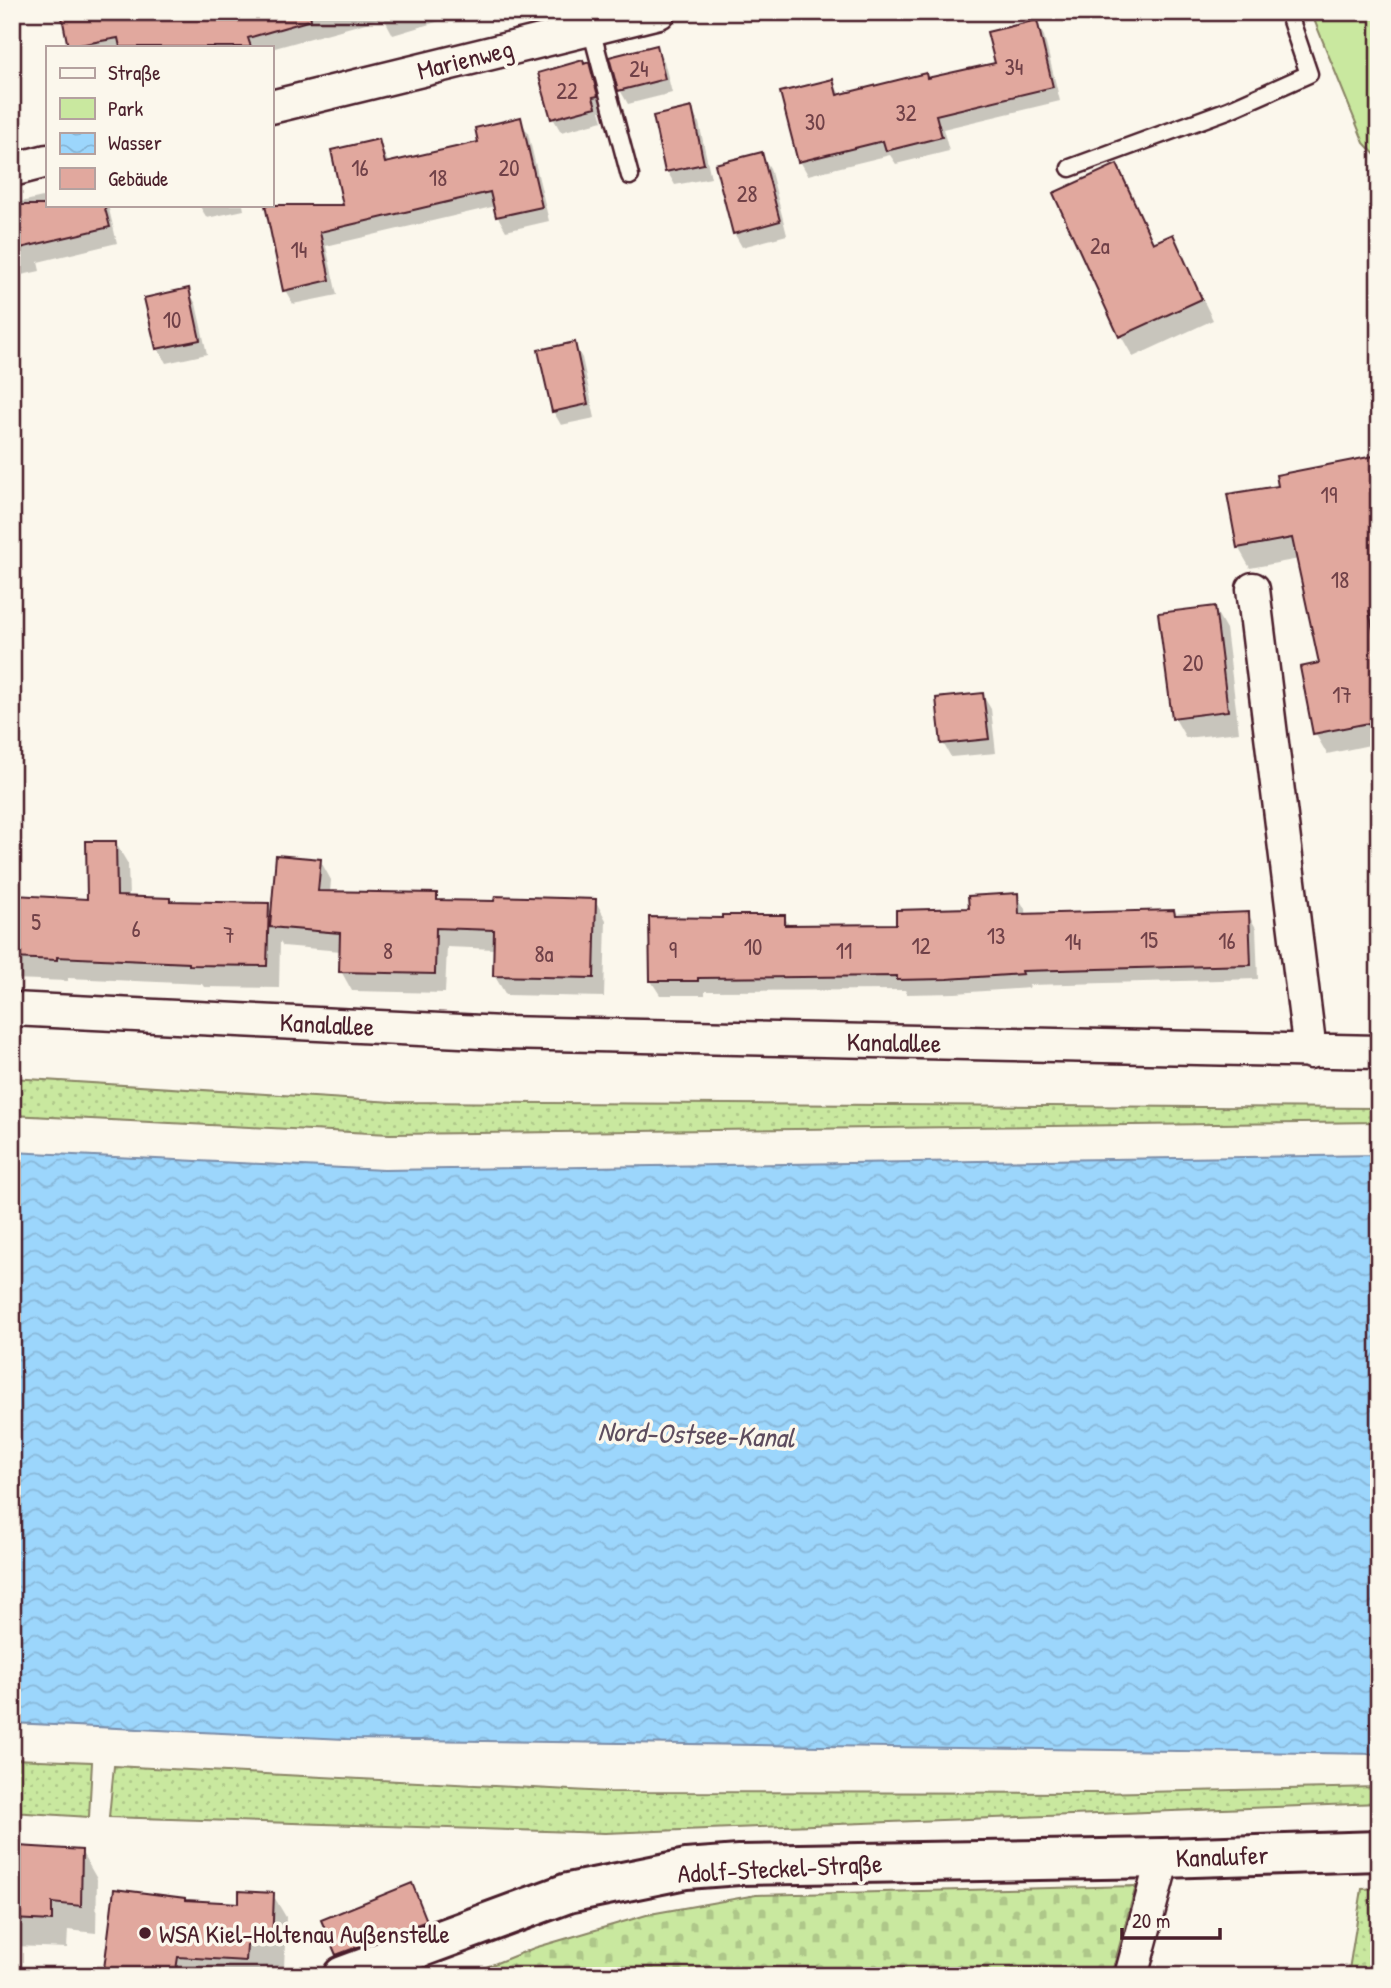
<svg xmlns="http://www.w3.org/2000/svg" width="1391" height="1988" font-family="'Patrick Hand',sans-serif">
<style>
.green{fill:url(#green-dots);stroke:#8a8465;stroke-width:2}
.cemetery{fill:url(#cemetery-stones);stroke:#8a8465;stroke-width:2}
.pitch{fill:#c9e89f;stroke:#8a8465;stroke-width:2}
.water{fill:url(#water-waves);stroke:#7b8da8;stroke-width:2}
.shadow{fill:#0003}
.building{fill:#e1a89e;stroke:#4a1f2b;stroke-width:2}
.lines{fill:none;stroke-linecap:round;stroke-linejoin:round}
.service-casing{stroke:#4a1f2b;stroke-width:21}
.minor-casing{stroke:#4a1f2b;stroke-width:37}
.tertiary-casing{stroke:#4a1f2b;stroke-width:44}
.service{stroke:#fbf7ec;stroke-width:16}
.minor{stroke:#fbf7ec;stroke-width:32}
.tertiary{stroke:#fbf7ec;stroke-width:38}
.poi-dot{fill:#4a1f2b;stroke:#fbf7ec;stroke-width:2.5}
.labels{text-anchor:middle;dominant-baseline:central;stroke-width:7;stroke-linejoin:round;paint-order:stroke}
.number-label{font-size:23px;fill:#704148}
.street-label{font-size:26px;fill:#4a1f2b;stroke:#fbf7ec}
.poi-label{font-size:26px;fill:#4a1f2b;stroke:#fbf7ec;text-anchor:start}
.water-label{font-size:28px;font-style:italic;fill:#5e4d5f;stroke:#fbf7ec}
</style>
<defs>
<pattern id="green-dots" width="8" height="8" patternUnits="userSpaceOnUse" patternTransform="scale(1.75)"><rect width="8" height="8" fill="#c9e89f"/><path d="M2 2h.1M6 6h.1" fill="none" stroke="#aec789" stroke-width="1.8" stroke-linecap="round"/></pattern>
<pattern id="cemetery-stones" width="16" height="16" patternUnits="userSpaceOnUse" patternTransform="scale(1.75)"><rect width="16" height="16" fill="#c9e89f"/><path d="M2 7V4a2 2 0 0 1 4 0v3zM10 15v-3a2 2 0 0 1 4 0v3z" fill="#aec789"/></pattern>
<pattern id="water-waves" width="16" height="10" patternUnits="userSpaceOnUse" patternTransform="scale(1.75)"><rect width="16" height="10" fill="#9cd6fc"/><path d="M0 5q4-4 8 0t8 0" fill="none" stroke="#88b7d8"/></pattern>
</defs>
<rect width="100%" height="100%" fill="#fbf7ec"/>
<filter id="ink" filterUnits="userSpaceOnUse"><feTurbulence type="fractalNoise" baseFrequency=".0143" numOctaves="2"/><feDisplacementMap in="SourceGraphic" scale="14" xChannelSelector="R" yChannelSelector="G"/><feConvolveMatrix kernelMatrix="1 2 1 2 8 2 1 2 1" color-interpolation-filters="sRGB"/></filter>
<g filter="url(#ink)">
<path class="green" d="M12,1078L393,1102L1379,1108V1122L390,1134L12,1115Z
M12,1759L92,1762L89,1817L12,1812Z
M114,1766L608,1792L1097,1793L1379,1787V1803L605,1833L109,1817Z
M1379,1888V1976H1348L1362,1889Z"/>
<path class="cemetery" d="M1136,1886L1111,1976H464L534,1948L650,1914L756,1895Z"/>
<path class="pitch" d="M1311,12H1379V159L1364,143Z"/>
<path class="water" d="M12,1152L384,1170L1379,1155V1754L345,1739L12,1723Z"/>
<path class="shadow" d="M91,12H451L453,17L393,35L384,18L271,49V47H70L64,18Z
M1036,22L1044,36L1060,101L943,129L949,151L896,164L890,155L808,175L800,161L832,81L841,96L997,64Z
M656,47L664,61L672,93L628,104L620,90Z
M588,64L596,78L605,110L600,111L603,121L561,132L553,118L584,65Z
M691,109L699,123L711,178L675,185L667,171Z
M520,119L528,133L549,221L506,231L498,217L496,206L326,246L337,295L293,304L285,290L270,219L345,203L378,141L389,164L480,143Z
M761,154L770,168L787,235L742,247L734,233Z
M1116,167L1154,245L1172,236L1213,320L1133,357L1121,336Z
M47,196V205H108L117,243L38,262L40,271L12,277V204Z
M199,205H243L244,210L207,218Z
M188,290L196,304L207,354L166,363L158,349Z
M574,344L582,358L595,418L561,425L553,411Z
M1379,457V743L1327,754L1315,733L1321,664L1299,559L1250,568L1238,547L1280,487Z
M1214,608L1226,629L1239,732L1186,738L1174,717Z
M982,694L991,709L996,753L951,757L943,743Z
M115,842L128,864L129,898L171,903L268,905L273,914L320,860L331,880L330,893L436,895L439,901L595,900L606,920L604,997L506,995L494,975L495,949L447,947L445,993L352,991L341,971V951L283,946L280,941L279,988L204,987L202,984L68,978V981L12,979V904L89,901Z
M1017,895L1025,909L1026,916L1173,912L1176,917L1248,914L1256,928L1258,979L1029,985L1030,988L955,993L907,994L905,990L705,991V995H660L651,981L723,919L784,916L790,927L898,925L971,910Z
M81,1851L97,1879L96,1933L68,1930L67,1948L14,1946L12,1881Z
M411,1885L434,1936L346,1969L324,1921Z
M273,1895L286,1917L284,1968L259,1967V1976H110L106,1969L186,1902L241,1905Z"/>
<path class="building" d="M83,12H310L311,20L248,38L251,47H120L118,38L68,47L62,17Z
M1037,20L1053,87L936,115L942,137L886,151L883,141L798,162L780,92L833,79L837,95L926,73L927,78L995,63L987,32Z
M657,45L665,79L618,91L609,57Z
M583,60L584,64L589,62L598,96L593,97L596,107L551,119L538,73Z
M692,107L704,164L665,172L653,116Z
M521,117L542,207L496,217L490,192L320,232L330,280L283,291L265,205H343L331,150L379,139L385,163L478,142L475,128Z
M762,152L780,221L733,234L715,164Z
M1117,164L1153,243L1173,234L1202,299L1119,337L1053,193Z
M12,205H104L110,227L12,250Z
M189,288L200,340L156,349L144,298Z
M575,342L588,404L552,412L538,350Z
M1379,455V609L1369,611L1379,657V721L1313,734L1300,667L1319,663L1292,538L1237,548L1227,494L1278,486L1276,475Z
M1215,606L1228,711L1172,718L1158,613Z
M983,693L989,739L941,744L936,698Z
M86,841H116L117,896L170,898V901L269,903L267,966L189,965V963L57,957V960L12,958L15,895L87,899Z
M276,855L321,859L318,891L437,893V900L494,901L495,896L596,899L594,978L493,976L494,930L436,928L435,974L339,972L340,933L270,927Z
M1018,893L1019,914L1174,910L1175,915L1249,912L1251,965L1022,971L1023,974L947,979L897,980V976L698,978V981H650L649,917L722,918V915H785V925L896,924V910L969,908L968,896Z
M18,1846L82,1850L81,1906L52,1903V1921L12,1919V1880H15Z
M412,1883L427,1921L336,1955L321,1920Z
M114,1889L185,1898V1900L239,1903V1891L274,1893L272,1946L247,1945L246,1961L178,1957L175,1976H156L104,1969Z"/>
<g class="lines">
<defs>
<path id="service" d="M591,29L630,176
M1070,168L1228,110L1309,74L1288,12"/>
<path id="minor" d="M271,107L659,12
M12,170L47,161
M1253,589L1310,1052
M12,1009L502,1033L1379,1052
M1131,1976L1163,1858"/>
<path id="tertiary" d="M343,1976L568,1893L686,1869L739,1865L1163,1858L1379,1851"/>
</defs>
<use href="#service" class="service-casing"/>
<use href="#minor" class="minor-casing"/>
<use href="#tertiary" class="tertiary-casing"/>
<use href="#service" class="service"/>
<use href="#minor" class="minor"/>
<use href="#tertiary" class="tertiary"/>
</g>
</g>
<circle class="poi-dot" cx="145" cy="1933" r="7"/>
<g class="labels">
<g class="number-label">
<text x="1014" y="66">34</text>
<text x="639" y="68">24</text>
<text x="567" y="90">22</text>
<text x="906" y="112">32</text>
<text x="815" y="121">30</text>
<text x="360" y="167">16</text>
<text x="509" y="167">20</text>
<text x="438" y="177">18</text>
<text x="747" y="193">28</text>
<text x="1100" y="245">2a</text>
<text x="299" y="249">14</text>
<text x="172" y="319">10</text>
<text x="1329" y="494">19</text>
<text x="1340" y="579">18</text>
<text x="1193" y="662">20</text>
<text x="1342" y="694">17</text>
<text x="36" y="921">5</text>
<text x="136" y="928">6</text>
<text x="229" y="934">7</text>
<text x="996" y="935">13</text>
<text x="1149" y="939">15</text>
<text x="1227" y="940">16</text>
<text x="1073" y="941">14</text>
<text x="921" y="945">12</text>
<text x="753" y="946">10</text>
<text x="673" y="949">9</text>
<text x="388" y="950">8</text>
<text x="844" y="950">11</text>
<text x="544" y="953">8a</text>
</g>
<g class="street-label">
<text transform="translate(465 59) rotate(-14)">Marienweg</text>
<text transform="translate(327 1024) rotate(3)">Kanalallee</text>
<text transform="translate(894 1042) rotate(1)">Kanalallee</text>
<text transform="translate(1222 1856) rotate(-2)">Kanalufer</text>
<text transform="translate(780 1868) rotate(-3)">Adolf-Steckel-Straße</text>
</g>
<g class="poi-label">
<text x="159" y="1933">WSA Kiel-Holtenau Außenstelle</text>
</g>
<g class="water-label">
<text transform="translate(696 1434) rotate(2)">Nord-Ostsee-Kanal</text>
</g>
</g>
<rect width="1391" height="1988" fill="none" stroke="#fbf7ec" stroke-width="42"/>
<rect x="21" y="21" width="1349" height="1946" fill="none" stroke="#4a1f2b" stroke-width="2.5" filter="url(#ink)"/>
<rect x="46" y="46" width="228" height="161" fill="#fbf7ec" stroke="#b4a19f" stroke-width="2"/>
<rect x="60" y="68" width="35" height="10" fill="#fbf7ec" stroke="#b4a19f" stroke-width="2"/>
<text x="108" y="80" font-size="21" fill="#4a1f2b">Straße</text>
<rect x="60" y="98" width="35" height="21" fill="#c9e89f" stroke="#b4a19f" stroke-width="2"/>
<text x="108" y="116" font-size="21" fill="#4a1f2b">Park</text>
<rect x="60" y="133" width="35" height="21" fill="url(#water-waves)" stroke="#b4a19f" stroke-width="2"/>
<text x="108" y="150" font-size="21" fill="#4a1f2b">Wasser</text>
<rect x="60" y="168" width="35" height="21" fill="#e1a89e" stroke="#b4a19f" stroke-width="2"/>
<text x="108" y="186" font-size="21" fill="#4a1f2b">Gebäude</text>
<path d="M1122 1928v10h98v-10" fill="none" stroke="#4a1f2b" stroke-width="3.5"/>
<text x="1132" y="1928" font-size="21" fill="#4a1f2b" stroke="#fbf7ec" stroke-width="5" paint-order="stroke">20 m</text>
</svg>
